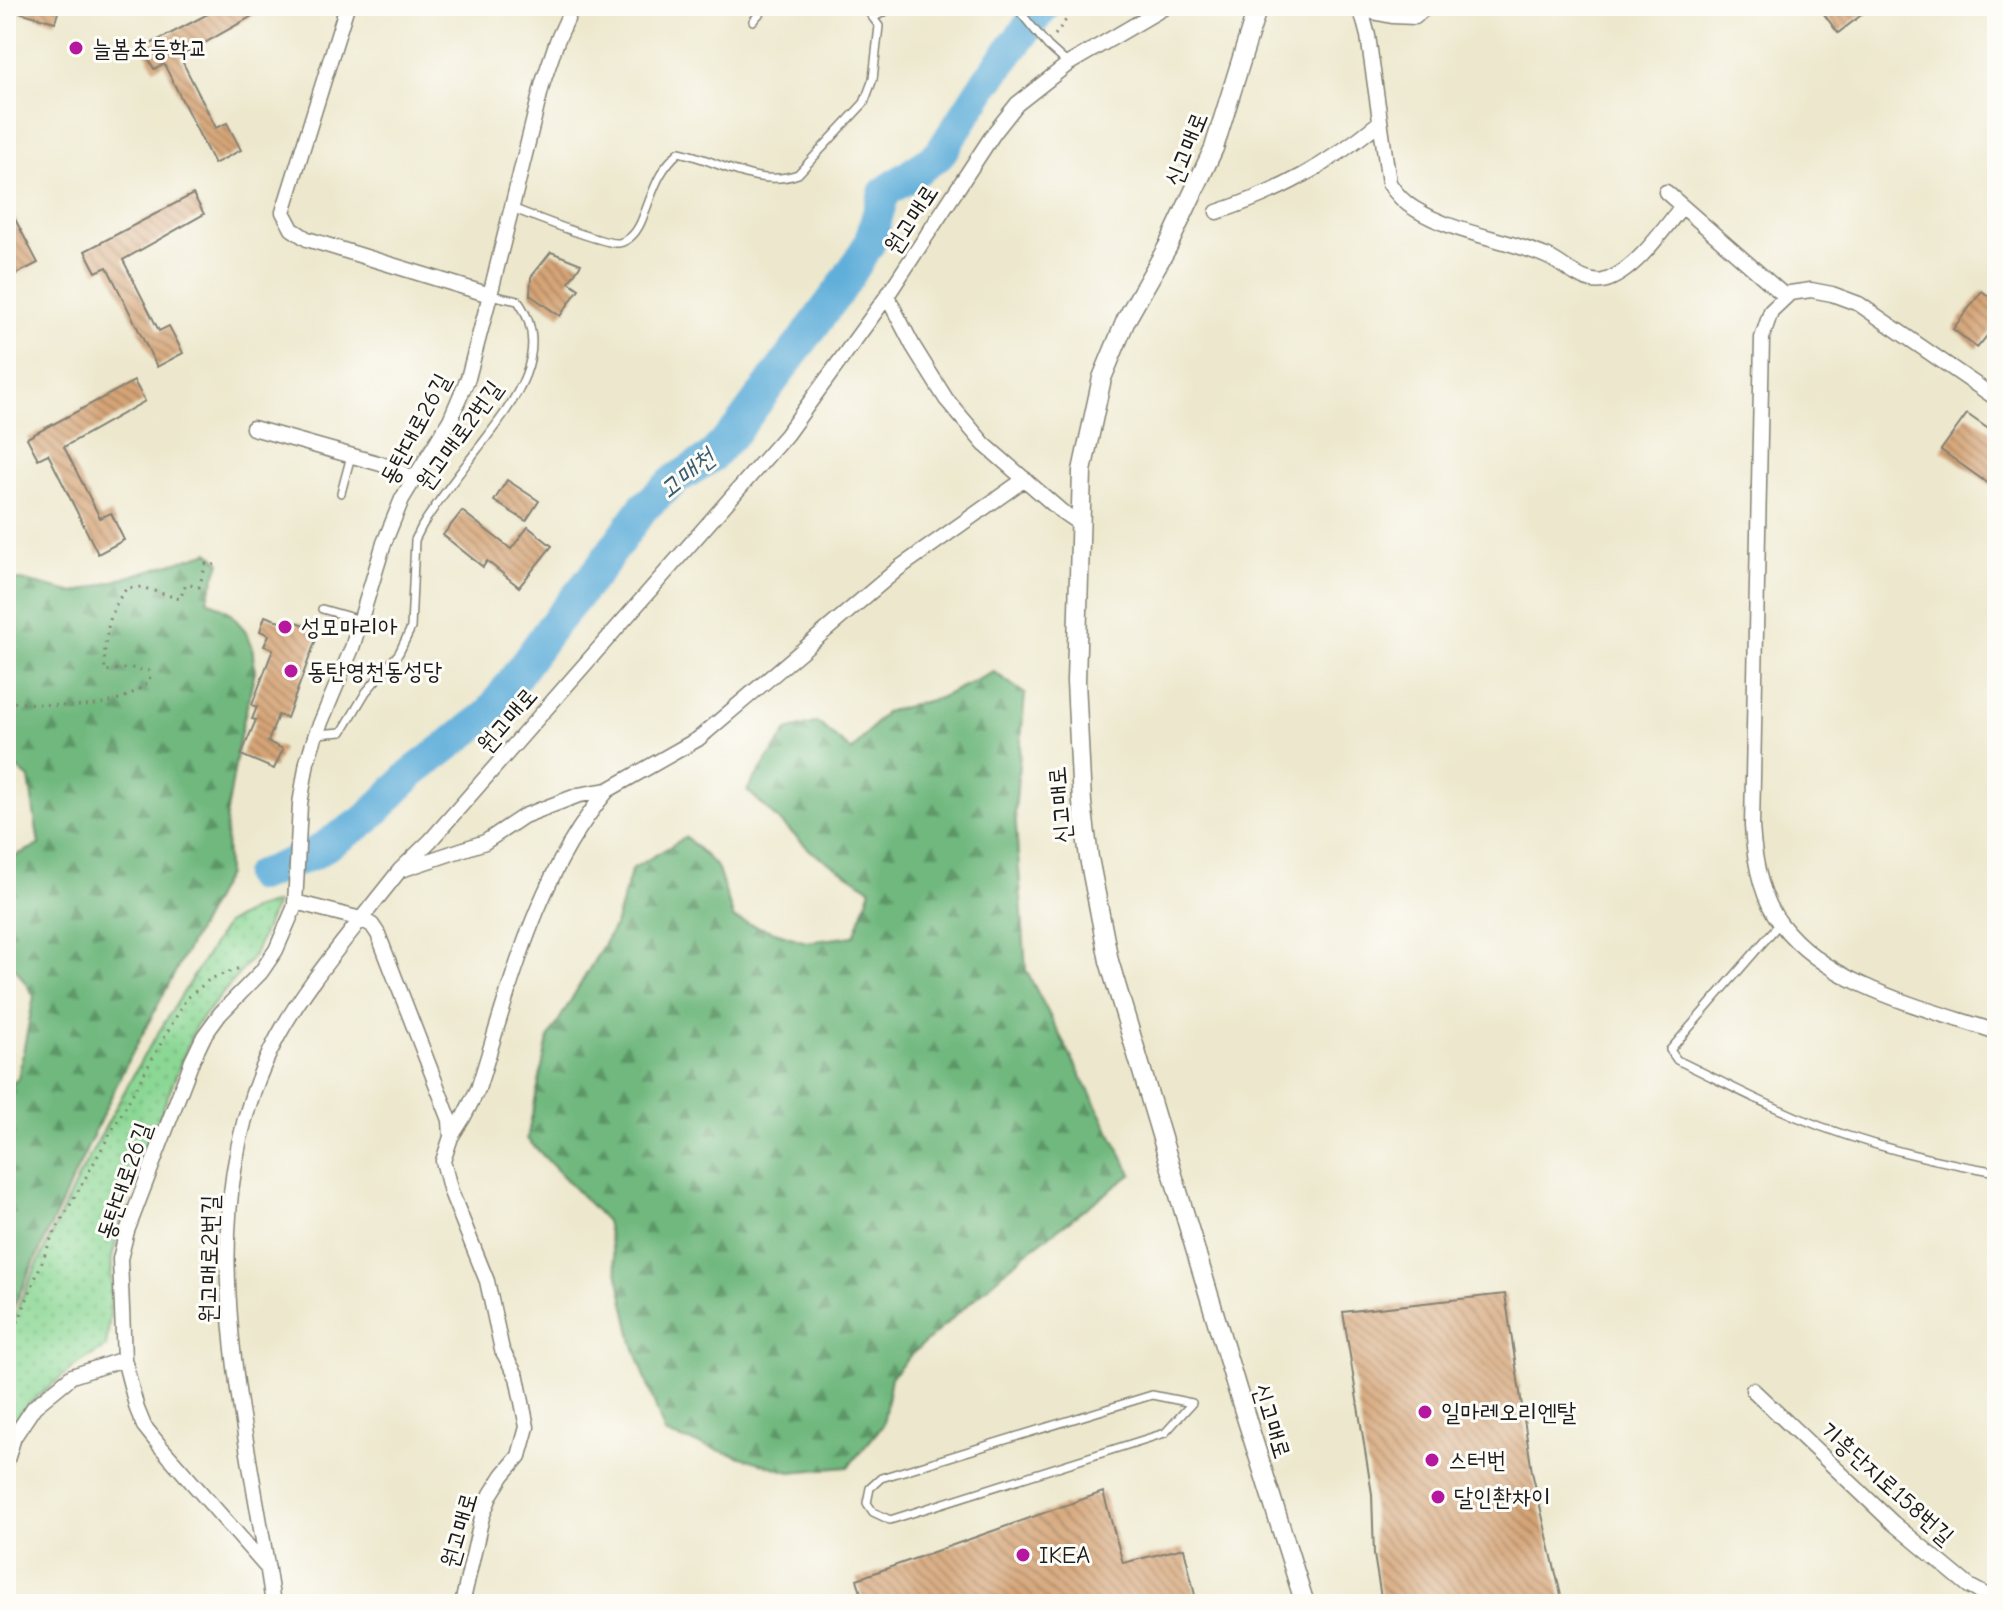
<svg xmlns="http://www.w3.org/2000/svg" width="2003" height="1610" font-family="'Comic Neue','Poor Story',sans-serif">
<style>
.forest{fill:url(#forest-firs);stroke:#466a4d;stroke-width:2}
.park{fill:url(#park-dots);stroke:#547a58;stroke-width:2}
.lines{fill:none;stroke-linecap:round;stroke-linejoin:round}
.river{stroke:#60afda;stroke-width:32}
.building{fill:url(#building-back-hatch)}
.service-casing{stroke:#848274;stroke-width:10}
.minor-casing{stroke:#848274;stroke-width:17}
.tertiary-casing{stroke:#848274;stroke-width:21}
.path{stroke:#848274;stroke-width:3;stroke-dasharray:2 6;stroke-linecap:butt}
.service{stroke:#fff;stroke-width:7}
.minor{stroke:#fff;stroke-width:14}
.tertiary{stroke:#fff;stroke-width:18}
.poi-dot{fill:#b5179e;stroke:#fdfcf7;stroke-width:3}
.labels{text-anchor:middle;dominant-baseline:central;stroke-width:6;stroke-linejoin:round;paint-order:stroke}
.poi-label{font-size:24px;fill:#1c1c1c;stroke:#fdfcf7;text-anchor:start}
.street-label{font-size:24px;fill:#1c1c1c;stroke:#fdfcf7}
.water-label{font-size:26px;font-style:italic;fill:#3b5e71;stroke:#fdfcf7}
</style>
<defs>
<pattern id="forest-firs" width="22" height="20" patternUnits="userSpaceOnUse" patternTransform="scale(2)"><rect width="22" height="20" fill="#70b87e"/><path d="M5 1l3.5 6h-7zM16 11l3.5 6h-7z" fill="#5b9566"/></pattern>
<pattern id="park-dots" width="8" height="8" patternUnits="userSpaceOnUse" patternTransform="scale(2)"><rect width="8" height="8" fill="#8bd794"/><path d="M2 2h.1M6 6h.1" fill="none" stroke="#77b87f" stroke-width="1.8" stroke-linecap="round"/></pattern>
<pattern id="building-back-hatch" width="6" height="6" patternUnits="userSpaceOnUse" patternTransform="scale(2)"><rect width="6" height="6" fill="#d5a477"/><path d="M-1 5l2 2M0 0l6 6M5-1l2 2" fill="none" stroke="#ac8561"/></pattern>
</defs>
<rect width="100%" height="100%" fill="#fdfcf7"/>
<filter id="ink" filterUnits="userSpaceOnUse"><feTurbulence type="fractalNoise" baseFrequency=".0125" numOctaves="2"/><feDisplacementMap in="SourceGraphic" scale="16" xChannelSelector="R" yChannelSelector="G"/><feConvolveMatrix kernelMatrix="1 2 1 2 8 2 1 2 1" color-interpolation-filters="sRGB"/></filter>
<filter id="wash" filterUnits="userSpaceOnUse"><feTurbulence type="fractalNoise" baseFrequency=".006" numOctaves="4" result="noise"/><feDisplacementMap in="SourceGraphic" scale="32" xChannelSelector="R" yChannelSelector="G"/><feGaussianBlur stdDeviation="1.8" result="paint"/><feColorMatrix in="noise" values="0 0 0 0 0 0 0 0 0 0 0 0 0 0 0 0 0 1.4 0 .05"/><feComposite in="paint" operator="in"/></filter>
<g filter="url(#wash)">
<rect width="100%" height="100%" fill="#ede8cd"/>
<path class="forest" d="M209,552L220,562L207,600L228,611L245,630L252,645L255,671L240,736L226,818L227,874L123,1071L6,1323V1091L18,1078L34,996L6,954V860L39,845L29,778L6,759V580H21L75,593Z
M994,672L1025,694L1015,812L1026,970L1132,1174L1026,1253L912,1354L891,1377L883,1425L848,1467L790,1472L665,1434L633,1343L606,1221L527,1139L548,1039L615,925L632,869L686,837L717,867L734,919L806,942L854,936L871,889L811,851L747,790L787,731L817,722L852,751L885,712L939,698Z"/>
<path class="park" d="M276,903L253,957L196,1025L125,1204L112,1258L110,1315L106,1347L76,1365L23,1409L6,1445V1338L21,1299L79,1176L143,1057L226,924L254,909Z"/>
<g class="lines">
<path class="river" d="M259,876L313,854L367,819L411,774L488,715L550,629L600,568L643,508L676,479L711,457L737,429L842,287L869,244L884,193L939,155L984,85L1044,6"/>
</g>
<g id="blocks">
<path class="building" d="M12,6H60L55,22L12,10Z
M223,6H270L180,57L216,128L227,123L241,150L214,164L164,64L154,69L143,48Z
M1818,6H1873L1838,33Z
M193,194L204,214L123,260L159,331L169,326L183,353L157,367L107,267L96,272L85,251Z
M6,202L38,263L14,275L6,259Z
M551,252L581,264L569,282L579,289L560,316L530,295L531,277Z
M1982,291L1997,303V324L1977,348L1953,329Z
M134,381L145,401L64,447L100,518L111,513L124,540L98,554L48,454L38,459L27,438Z
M1967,414L1997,435V490L1941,450Z
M507,480L539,501L526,521L494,501Z
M462,511L511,549L528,527L552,546L519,587L487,561L483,567L443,535Z
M265,616L295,627L297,622L310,627L318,634L287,718L278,715L268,742L283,749L274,769L241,755L256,720L252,719L257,707L252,705L273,649L264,646L269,635L260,631Z
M1505,1294L1532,1472L1563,1604H1382L1374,1555L1372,1494L1343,1312Z
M1103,1492L1123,1563L1184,1548L1197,1604H864L857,1579Z"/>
</g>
</g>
<g filter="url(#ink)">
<use href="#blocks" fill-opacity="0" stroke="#848274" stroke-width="2"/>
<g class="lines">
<defs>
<path id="service" d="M1015,6L1048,46L1067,63
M873,18L895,6
M753,21L766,6
M512,208C530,215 604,245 619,243C632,240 639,228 643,217C654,190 657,172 679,152C718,160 757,189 798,174L864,103L873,79L879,26L867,10L860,6
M341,493L351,456
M322,609L361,620
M316,734L342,732L366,692L399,653L411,628L415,540L422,526C439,499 458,475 477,450C508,409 556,354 518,301L490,295
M1780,923L1670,1050L1677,1060C1709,1075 1740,1092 1772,1106C1842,1139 1921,1159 1997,1172
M1152,1395L1192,1403L1165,1433L890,1520L873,1512L867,1503L870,1488L881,1478Z"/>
<path id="minor" d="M1356,6L1363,17L1368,36L1389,183C1396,194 1403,202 1415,209C1455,234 1505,238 1548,257C1564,264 1583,285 1603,281C1633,274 1664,229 1682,206
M1358,9L1392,16L1415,17L1427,6
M1666,192L1786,297
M1217,212C1282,191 1327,165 1380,122
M490,295L543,82L557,41L573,6
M887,296L913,346L946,399L984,444L1061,511L1080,524
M1997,399L1859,304L1832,294L1811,290L1790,293L1771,311L1762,338L1752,826C1754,859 1760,897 1781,924C1829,987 1926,1008 1997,1032
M253,428L381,464L415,479
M404,869L485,842L524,816L550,806L579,795L608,790L698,739L899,568L1025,479
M451,1137L463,1118L478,1089C510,987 537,873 608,790
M1753,1390L1893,1523L1969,1586L1997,1601
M6,1463L14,1437L34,1407L72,1376L124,1359
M268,1569L160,1446L144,1426L137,1409L124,1359L120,1259L127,1231L192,1061L204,1036L220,1014L261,972L276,950L295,906L300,804L307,762L316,734L352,648L384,543L402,499L450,420L468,378L490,295L307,239L292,229L283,212L347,6
M273,1604C247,1419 183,1215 277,1038C300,995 331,957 361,919L295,902
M462,1604L482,1517L491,1494L503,1475L519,1456L527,1427L517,1377L502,1350L487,1281L451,1192L443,1161L451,1137L450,1120L378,934L372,925L361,919L400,870L430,841L786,435L887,296L994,133L1017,104L1068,64L1167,6"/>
<path id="tertiary" d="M1258,6L1214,148L1168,246L1126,320L1102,378L1082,471L1076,681L1082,803L1089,858L1109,961L1237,1389L1305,1604"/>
</defs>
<use href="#service" class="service-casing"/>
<use href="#minor" class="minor-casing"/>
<use href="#tertiary" class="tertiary-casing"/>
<path class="path" d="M1055,35L1076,6
M6,702C59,703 104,719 150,681L149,671L131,668L105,671C103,642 108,610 127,588L141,587L180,599L186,584L199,587L206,564L215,565
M6,1352L51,1239L186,999L210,979L240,968"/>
<use href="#service" class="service"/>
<use href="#minor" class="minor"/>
<use href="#tertiary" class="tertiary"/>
</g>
</g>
<g class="poi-dot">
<circle cx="76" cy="48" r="8"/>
<circle cx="285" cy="627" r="8"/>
<circle cx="291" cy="671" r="8"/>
<circle cx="1425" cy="1412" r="8"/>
<circle cx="1432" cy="1460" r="8"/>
<circle cx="1438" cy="1497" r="8"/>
<circle cx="1023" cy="1555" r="8"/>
</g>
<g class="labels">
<g class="poi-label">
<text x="92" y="48">늘봄초등학교</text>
<text x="301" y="627">성모마리아</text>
<text x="307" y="671">동탄영천동성당</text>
<text x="1441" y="1412">일마레오리엔탈</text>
<text x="1448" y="1460">스터번</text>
<text x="1454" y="1497">달인촨차이</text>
<text x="1039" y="1555">IKEA</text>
</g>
<g class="street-label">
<text transform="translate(1186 149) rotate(-68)">신고매로</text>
<text transform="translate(911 219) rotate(-57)">원고매로</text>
<text transform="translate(415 429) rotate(-62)">동탄대로26길</text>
<text transform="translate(459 435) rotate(-54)">원고매로2번길</text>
<text transform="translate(507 720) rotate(-49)">원고매로</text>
<text transform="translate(1060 805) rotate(-95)">신고매로</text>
<text transform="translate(124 1181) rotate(-71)">동탄대로26길</text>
<text transform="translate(209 1259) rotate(-89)">원고매로2번길</text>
<text transform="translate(1272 1421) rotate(73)">신고매로</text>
<text transform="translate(1887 1483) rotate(42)">기흥단지로158번길</text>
<text transform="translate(459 1530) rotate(-74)">원고매로</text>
</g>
<g class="water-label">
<text transform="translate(687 474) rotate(-39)">고매천</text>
</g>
</g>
<rect width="2003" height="1610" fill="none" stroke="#fdfcf7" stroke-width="32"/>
</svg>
